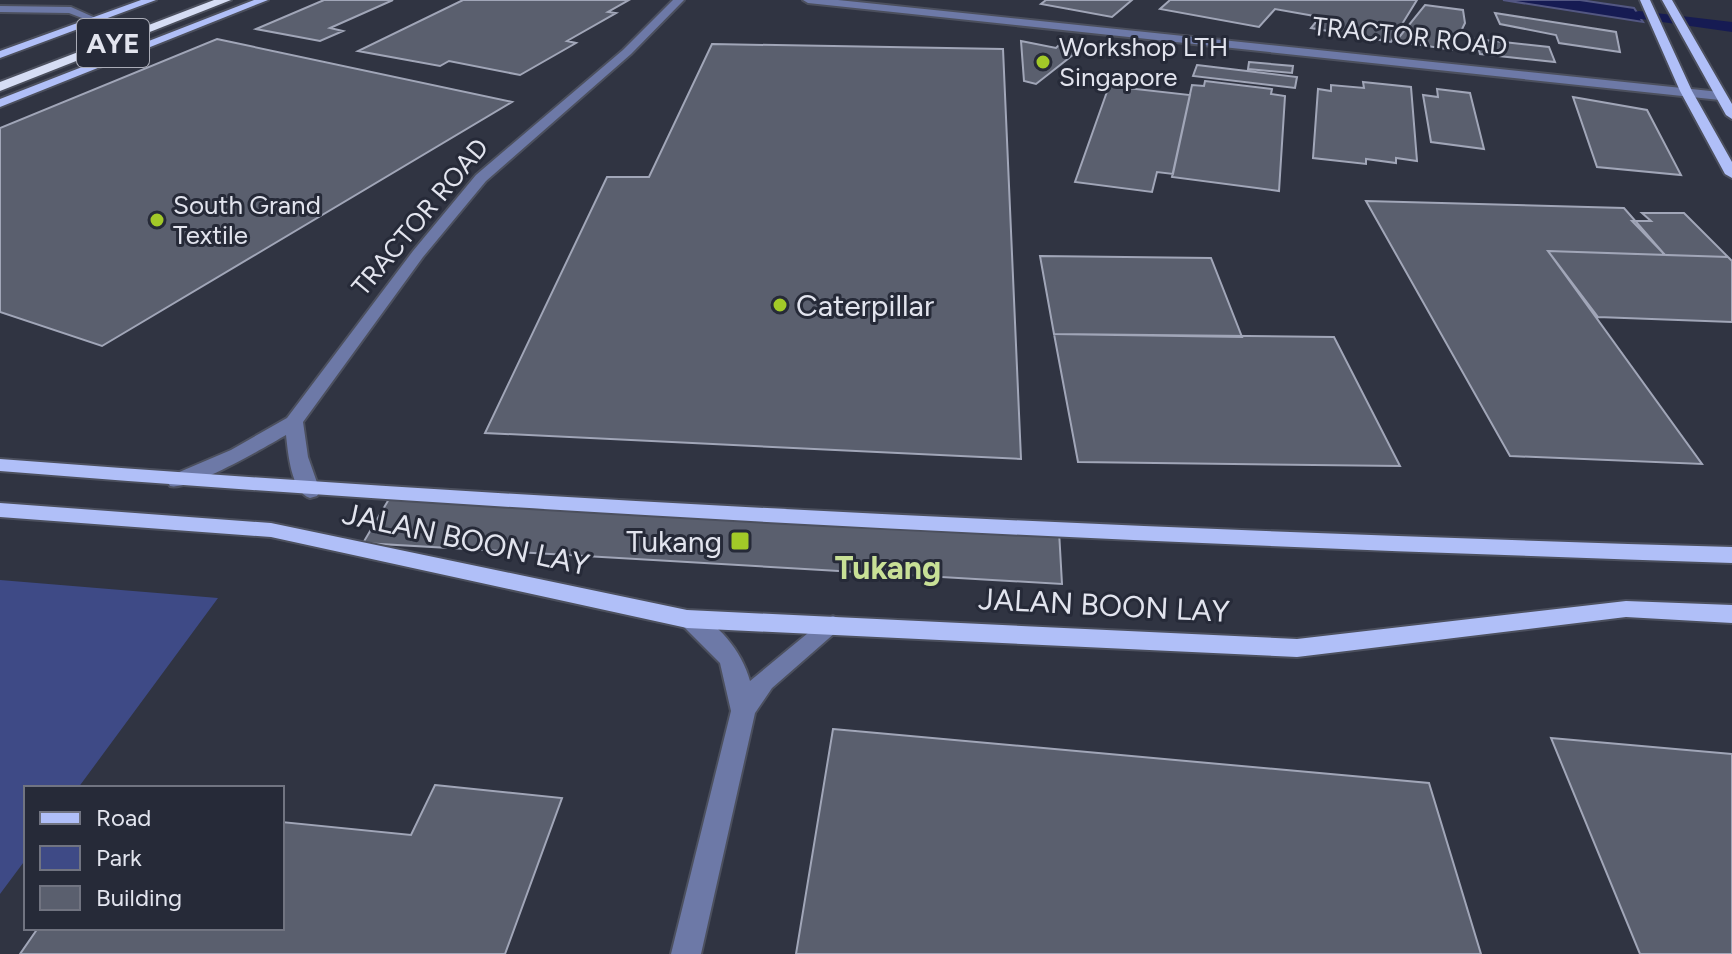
<svg xmlns="http://www.w3.org/2000/svg" width="1732" height="954" font-family="Figtree,sans-serif">
<style>
.green{fill:#3e4a86}
.water{fill:#161b53;stroke:#535782;stroke-width:2}
.lines{fill:none;stroke-linecap:round;stroke-linejoin:round}
.canal{fill:#161b53;fill-rule:evenodd}
.building{fill:#5a5f6e;stroke:#a1a6b8;stroke-width:2}
.minor-casing{stroke:#4c505e;stroke-width:4}
.major-casing{stroke:#4c505e;stroke-width:4}
.highway-casing{stroke:#4c505e;stroke-width:4}
.minor{fill:#6d79a7;fill-rule:evenodd}
.major{fill:#b0bff8;fill-rule:evenodd}
.highway{fill:#d6ddf4;fill-rule:evenodd}
.poi-dot{fill:#a2c928;stroke:#262a38;stroke-width:3}
.labels{text-anchor:middle;dominant-baseline:central;stroke-width:6;stroke-linejoin:round;paint-order:stroke}
.far-street-label{font-size:26px;fill:#e2e4ee;stroke:#262a38}
.far-poi-label{font-size:26px;fill:#e2e4ee;stroke:#262a38;text-anchor:start}
.shield{fill:#262a38;stroke:#aaacb7;stroke-width:2}
.shield-label{font-size:28px;font-weight:bold;fill:#e2e4ee}
.poi-label{font-size:30px;fill:#e2e4ee;stroke:#262a38;text-anchor:start}
.street-label{font-size:30px;fill:#e2e4ee;stroke:#262a38}
.neighbourhood-label{font-size:32px;font-weight:bold;fill:#c8e096;stroke:#262a38}
</style>
<rect width="100%" height="100%" fill="#303442"/>
<path class="green" d="M0,580L218,598L78,788H26V859L0,894Z"/>
<path class="water" d="M1503,0H1580L1634,8L1643,22Z"/>
<g class="lines">
<path class="canal" d="M1639,11L1732,22V32L1634,18V12Z"/>
</g>
<path class="building" d="M324,0H393L330,28L343,31L320,41L256,29Z
M463,0H629L608,12L616,13L567,41L576,43L520,75L449,61L440,66L358,51Z
M1046,0H1132L1112,17L1041,4Z
M1170,0H1417L1391,42L1311,28L1320,17L1275,9L1259,27L1160,9Z
M1425,5L1463,10L1465,23L1452,50L1396,41Z
M1495,13L1616,32L1620,52L1559,43L1556,35L1500,24Z
M217,39L512,102L102,346L0,312V128Z
M1476,39L1549,47L1555,62L1480,54Z
M1021,41L1056,48L1061,43L1083,47L1036,84L1024,81Z
M712,44L1003,49L1021,459L485,433L607,177H649Z
M1249,62L1293,66L1292,73L1248,69Z
M1197,65L1297,77L1295,88L1193,76Z
M1205,81L1272,89L1271,94L1285,96L1279,191L1172,177L1192,85L1204,86Z
M1363,82L1411,87L1417,161L1396,158V163L1366,159V164L1313,158L1318,89L1331,91V85L1364,88Z
M1109,86L1190,95L1173,174L1157,172L1152,192L1075,182Z
M1437,89L1470,93L1484,149L1431,142L1423,95L1438,97Z
M1573,97L1647,110L1681,175L1597,167Z
M1366,201L1624,208L1665,255L1548,251L1702,464L1510,456Z
M1642,213H1684L1728,257L1665,255L1632,221H1651Z
M1548,251L1728,257L1732,261V322L1598,317Z
M1040,256L1211,258L1242,337L1054,334Z
M1054,334L1334,337L1400,466L1078,462Z
M392,494L1059,531L1062,584L363,543Z
M833,729L1429,783L1481,954H796Z
M1551,738L1732,754V954H1640Z
M435,785L562,798L505,954H20L38,928H282V822L411,835Z"/>
<g class="lines">
<defs>
<path id="minor" d="M673,0H684L631,54L486,181L423,257L303,422L308,457L320,491L317,496L310,498C291,492 288,452 286,435C265,447 191,491 170,486L167,481L170,476L231,450L287,418L413,251L476,175L623,50Z
M803,0H838L1720,92L1726,96L1720,100L808,3Z
M0,6L71,7L100,20L95,23L69,13L0,12Z
M687,610C717,620 742,651 750,681L825,619L833,616L841,619L844,625L772,688L755,713L701,954H671L731,711L720,663L676,619L679,613Z"/>
<path id="major" d="M141,0H156L0,58V51Z
M254,0H268L0,107V99Z
M1640,0H1650L1692,91L1732,162V178L1725,174L1680,91Z
M1662,0H1672L1732,104V119L1726,115Z
M0,459C577,503 1154,530 1732,547V563C1154,544 577,517 0,471Z
M0,503L271,523L687,610L1297,639L1626,601L1732,605V623L1626,617L1297,657L687,628L271,537L0,517Z"/>
<path id="highway" d="M214,0H231L0,91V82Z"/>
</defs>
<use href="#minor" class="minor-casing"/>
<use href="#major" class="major-casing"/>
<use href="#highway" class="highway-casing"/>
<use href="#minor" class="minor"/>
<use href="#major" class="major"/>
<use href="#highway" class="highway"/>
</g>
<g class="poi-dot">
<circle cx="1043" cy="62" r="8"/>
<circle cx="157" cy="220" r="8"/>
<circle cx="780" cy="305" r="8"/>
<rect x="730" y="531" width="20" height="20" rx="4"/>
</g>
<g class="labels">
<g class="far-street-label">
<text transform="translate(1410 36) rotate(6)">TRACTOR ROAD</text>
<text transform="translate(420 217) rotate(-50)">TRACTOR ROAD</text>
</g>
<g class="far-poi-label">
<text x="1059" y="47">Workshop LTH<tspan x="1059" dy="30">Singapore</tspan></text>
<text x="173" y="205">South Grand<tspan x="173" dy="30">Textile</tspan></text>
</g>
<rect class="shield" x="77" y="19" width="72" height="48" rx="6"/>
<g class="shield-label">
<text x="113" y="43">AYE</text>
</g>
<g class="poi-label">
<text x="796" y="305">Caterpillar</text>
<text x="722" y="541" text-anchor="end">Tukang</text>
</g>
<g class="street-label">
<text transform="translate(466 539) rotate(12)">JALAN BOON LAY</text>
<text transform="translate(1104 605) rotate(3)">JALAN BOON LAY</text>
</g>
<g class="neighbourhood-label">
<text x="888" y="568">Tukang</text>
</g>
</g>
<rect x="24" y="786" width="260" height="144" fill="#262a38" stroke="#717481" stroke-width="2"/>
<rect x="40" y="812" width="40" height="12" fill="#b0bff8" stroke="#717481" stroke-width="2"/>
<text x="96" y="826" font-size="24" fill="#e2e4ee">Road</text>
<rect x="40" y="846" width="40" height="24" fill="#3e4a86" stroke="#717481" stroke-width="2"/>
<text x="96" y="866" font-size="24" fill="#e2e4ee">Park</text>
<rect x="40" y="886" width="40" height="24" fill="#5a5f6e" stroke="#717481" stroke-width="2"/>
<text x="96" y="906" font-size="24" fill="#e2e4ee">Building</text>
</svg>
